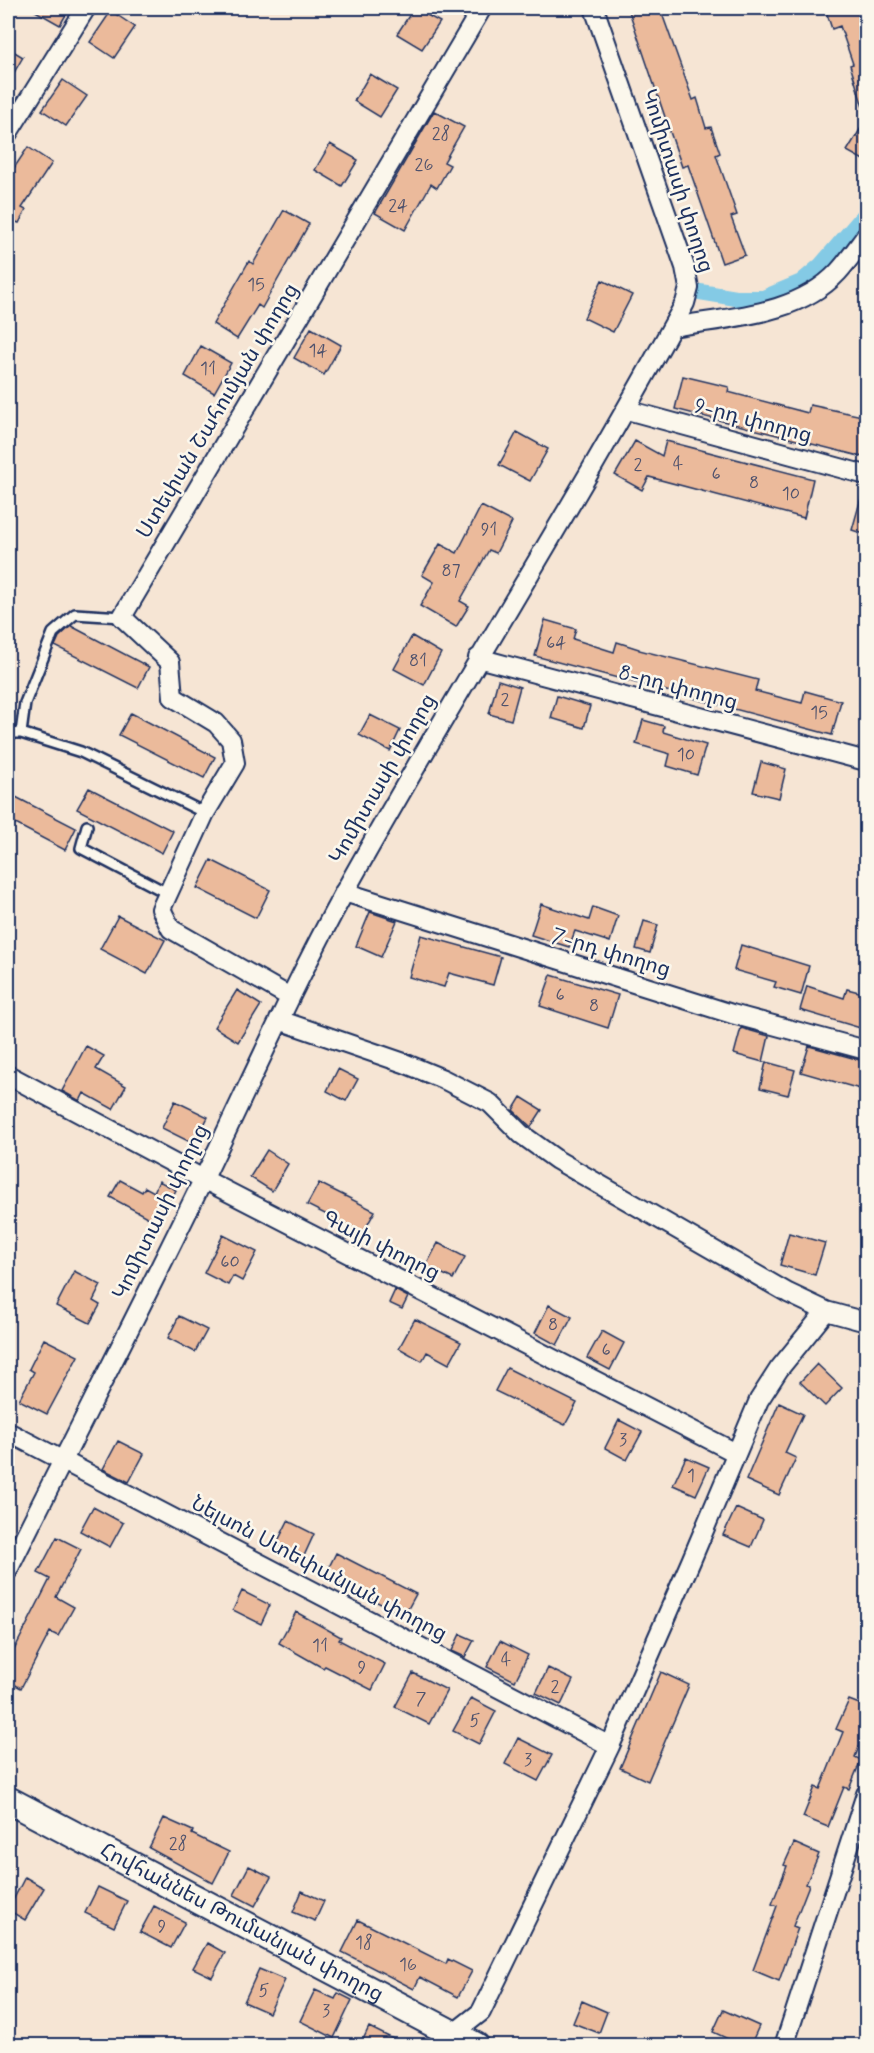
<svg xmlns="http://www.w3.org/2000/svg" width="874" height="2053" font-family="Mynerve,'Noto Sans Armenian',sans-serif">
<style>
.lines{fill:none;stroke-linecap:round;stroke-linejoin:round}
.canal{stroke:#84cae5;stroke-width:16}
.building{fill:#ebba9b;stroke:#1b2f5e;stroke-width:1.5}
.lane-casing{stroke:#1b2f5e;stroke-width:14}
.street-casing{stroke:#1b2f5e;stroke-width:22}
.secondary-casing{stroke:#1b2f5e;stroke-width:30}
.lane{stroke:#fbf7ec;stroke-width:9}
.street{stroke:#fbf7ec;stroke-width:18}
.secondary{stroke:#fbf7ec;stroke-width:26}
.labels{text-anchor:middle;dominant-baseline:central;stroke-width:5;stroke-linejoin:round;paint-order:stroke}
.number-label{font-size:18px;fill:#4f526d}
.street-label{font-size:21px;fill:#1b2f5e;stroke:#fbf7ec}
</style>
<rect width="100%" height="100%" fill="#f6e5d4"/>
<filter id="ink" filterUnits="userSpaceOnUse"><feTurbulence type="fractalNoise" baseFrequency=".0167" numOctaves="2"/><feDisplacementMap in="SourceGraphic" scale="12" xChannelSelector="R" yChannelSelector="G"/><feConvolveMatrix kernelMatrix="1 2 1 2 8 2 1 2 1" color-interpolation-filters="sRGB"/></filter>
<g filter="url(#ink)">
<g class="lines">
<path class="canal" d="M700,292L736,298H763L801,282L821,265L866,213"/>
</g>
<path class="building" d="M30,8H70L60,25Z
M414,8L440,22L422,49L397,34Z
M628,8H660L693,100L697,98L706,128L711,127L720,153L716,155L737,215L731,217L745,255L722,263L688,165L682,167Z
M825,8H859L867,29V106L863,107L850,65L853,64L840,26L832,29Z
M111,11L135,27L114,58L90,42Z
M8,48L23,57L8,83Z
M370,74L397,90L380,117L354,101Z
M63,80L87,96L66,126L42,110Z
M434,111L464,127L444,162L450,165L437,188L431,184L405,230L375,213Z
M867,118V162L847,151Z
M330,144L358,160L342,186L315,170Z
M28,147L52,163L22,208L26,210L19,223L16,222L8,234V177Z
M284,210L309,224L262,308L258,305L237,339L213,324L249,261L253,264Z
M602,280L632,295L613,332L584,318Z
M311,328L341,345L324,375L294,358Z
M201,346L231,363L214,393L185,376Z
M683,376L729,387L728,392L808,413L810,405L867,417V458L675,409Z
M517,432L548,449L530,481L499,465Z
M635,441L662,456L666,441L813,479L804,518L649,477L642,490L615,475Z
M863,491L867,492V535L852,530Z
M481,506L512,522L496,553L489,550L460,601L469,606L456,627L420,606L434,582L422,575L440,544L457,553Z
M545,620L576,629L573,639L614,652L617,642L639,649V650L758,680L755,691L802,703L805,691L841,701L832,735L535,656Z
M71,626L149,667L138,688L55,646L59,637Z
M412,636L441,653L424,685L394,669Z
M498,680L520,687L511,720L489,714Z
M557,696L590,706L584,728L551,718Z
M131,713L215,757L204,778L119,735Z
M370,715L400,730L390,751L359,735Z
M643,720L664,726L663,732L706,745L697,775L667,766L670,754L636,744Z
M761,762L786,769L779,798L753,792Z
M89,788L173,831L162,853L77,809Z
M8,793L76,828L65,850L8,820Z
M211,860L270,890L256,918L197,888Z
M541,904L589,920L593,907L618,916L610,942L575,931L569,947L531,935Z
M370,912L397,921L381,957L356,946Z
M118,916L165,940L147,974L100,949Z
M644,921L658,925L650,953L636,949Z
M421,935L501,957L493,985L449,973L444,987L409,977Z
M741,945L809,966L801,995L774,987L776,982L734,970Z
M551,975L618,995L608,1028L540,1006Z
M807,986L844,998L847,989L867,994V1030L800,1010Z
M237,990L261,1005L238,1042L214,1027Z
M741,1028L769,1036L763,1062L734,1054Z
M86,1046L104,1056L96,1069L126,1086L113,1109L84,1093L80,1101L62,1091Z
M809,1046L867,1062V1091L801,1072Z
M766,1062L795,1070L788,1095L760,1088Z
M338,1069L358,1079L346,1101L327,1091Z
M521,1097L542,1110L531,1127L513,1110Z
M175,1101L208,1117L194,1144L162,1128Z
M267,1150L288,1164L272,1191L250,1177Z
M120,1180L142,1192L145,1187L154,1192L159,1181L176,1190L158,1223L110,1197Z
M319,1183L375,1211L363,1233L307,1205Z
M789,1233L825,1243L815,1275L780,1265Z
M223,1235L257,1252L242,1281L233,1276L228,1285L204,1273Z
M438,1243L465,1257L453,1279L426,1266Z
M74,1271L101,1285L93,1301L100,1305L90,1323L56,1306Z
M395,1290L408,1297L402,1309L389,1303Z
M549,1305L572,1317L557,1345L535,1333Z
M179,1316L207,1330L195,1352L168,1338Z
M415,1319L461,1342L449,1364L427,1352L422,1361L399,1348Z
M602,1331L624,1343L610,1370L587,1358Z
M44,1339L78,1356L47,1414L19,1400L34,1372L29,1369Z
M817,1364L842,1388L825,1406L800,1382Z
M507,1368L577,1403L565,1425L495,1391Z
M779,1403L803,1414L785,1453L796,1458L779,1495L746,1480Z
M619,1420L642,1432L627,1460L605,1448Z
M118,1441L144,1454L129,1482L103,1469Z
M686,1457L709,1467L696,1495L673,1485Z
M93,1507L123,1523L110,1547L80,1531Z
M736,1508L763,1520L751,1547L723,1535Z
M288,1521L314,1534L303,1558L276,1545Z
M57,1537L81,1549L56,1597L74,1607L58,1636L50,1632L21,1688L8,1681V1662L50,1579L38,1573Z
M336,1553L416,1594L404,1616L325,1575Z
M242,1591L270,1605L261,1624L233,1610Z
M296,1612L341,1637L339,1640L385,1664L372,1690L325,1666L323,1668L279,1643Z
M460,1634L474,1640L465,1657L452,1651Z
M500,1641L528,1655L515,1681L487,1667Z
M548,1668L573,1680L561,1705L536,1693Z
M661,1672L689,1685L648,1781L620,1768Z
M413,1673L447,1690L429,1724L395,1707Z
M471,1698L496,1711L479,1744L453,1731Z
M849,1700L867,1707V1728L855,1757L861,1760L849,1789L844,1787L828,1827L803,1817L815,1787L820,1789L843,1732L836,1729Z
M518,1738L552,1755L538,1781L505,1764Z
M164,1818L193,1831L192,1834L229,1852L213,1883L149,1848Z
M794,1843L819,1854L806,1884L809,1885L793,1926L798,1928L779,1981L753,1970L777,1906L772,1904L787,1866L784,1865Z
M249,1866L271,1877L255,1906L234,1895Z
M25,1877L44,1888L25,1920L8,1910Z
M98,1887L127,1901L114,1927L85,1913Z
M302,1891L324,1901L315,1921L293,1912Z
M154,1906L185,1922L171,1948L140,1932Z
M358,1920L446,1964L448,1959L472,1971L458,1997L420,1977L414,1989L342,1952Z
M207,1943L225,1953L212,1977L193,1968Z
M259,1969L285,1980L269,2013L244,2002Z
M315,1990L335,1999L338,1993L352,2000L334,2038L300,2021Z
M582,2001L607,2012L599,2033L573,2023Z
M723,2010L759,2026L750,2046H743L713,2032Z
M369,2027L407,2046H360Z"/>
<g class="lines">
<defs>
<path id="lane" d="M8,733H21L81,752L205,813
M21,733L25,703L53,633L75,614L122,617
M87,826L81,848L167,893"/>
<path id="street" d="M8,133L86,8
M673,327C728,317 797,316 838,272C848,261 857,248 866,236
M627,410L866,475
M478,658L866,761
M344,892L732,1014L866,1050
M290,997L171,929L161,909L205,813L235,763L231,740L216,723L173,697L170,662L122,617L482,8
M279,1020L404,1063L443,1079L490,1103L521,1134L557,1160L788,1293L826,1311L866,1322
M8,1075L203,1179L736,1453
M8,1432L610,1746
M8,1570C73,1439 141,1308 205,1176C251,1081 294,984 345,891C455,693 577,502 685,303L689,288L685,267L594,8
M446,2046L453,2034L481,2012L610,1746L691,1561L759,1400L779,1369L826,1311
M784,2046L866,1794"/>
<g id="secondary">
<path id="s1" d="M8,1800L476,2046"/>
</g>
</defs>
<use href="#lane" class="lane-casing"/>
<use href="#street" class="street-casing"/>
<use href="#secondary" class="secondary-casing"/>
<use href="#lane" class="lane"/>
<use href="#street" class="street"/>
<use href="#secondary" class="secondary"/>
</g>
</g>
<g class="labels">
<g class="number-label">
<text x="441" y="134">28</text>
<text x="424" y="165">26</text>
<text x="398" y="206">24</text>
<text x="256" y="285">15</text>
<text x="318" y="351">14</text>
<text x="208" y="369">11</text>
<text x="678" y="464">4</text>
<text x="638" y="465">2</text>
<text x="716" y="474">6</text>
<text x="754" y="483">8</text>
<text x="791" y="494">10</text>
<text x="489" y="530">91</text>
<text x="451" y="571">87</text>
<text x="556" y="643">64</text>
<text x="418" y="661">81</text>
<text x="505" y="700">2</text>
<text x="819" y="713">15</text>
<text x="686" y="755">10</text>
<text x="560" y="995">6</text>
<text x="594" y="1006">8</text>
<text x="230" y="1262">60</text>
<text x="553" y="1325">8</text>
<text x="606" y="1350">6</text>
<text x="623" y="1440">3</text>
<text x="691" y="1476">1</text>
<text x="320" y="1646">11</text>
<text x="506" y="1660">4</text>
<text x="362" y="1668">9</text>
<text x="555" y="1687">2</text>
<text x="421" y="1699">7</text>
<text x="475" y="1721">5</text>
<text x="528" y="1760">3</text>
<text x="178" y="1844">28</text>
<text x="162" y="1927">9</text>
<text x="364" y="1943">18</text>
<text x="408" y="1965">16</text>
<text x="264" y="1991">5</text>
<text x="326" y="2011">3</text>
</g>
<g class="street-label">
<text transform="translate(677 181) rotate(72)">Կոմիտասի փողոց</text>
<text transform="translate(218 411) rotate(-59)">Ստեփան Շահումյան փողոց</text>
<text transform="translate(753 421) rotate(15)">9-րդ փողոց</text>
<text transform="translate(678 688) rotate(15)">8-րդ փողոց</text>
<text transform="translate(383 779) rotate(-60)">Կոմիտասի փողոց</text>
<text transform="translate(611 953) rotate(17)">7-րդ փողոց</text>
<text transform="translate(161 1212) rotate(-64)">Կոմիտասի փողոց</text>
<text transform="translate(381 1246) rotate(27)">Գայի փողոց</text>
<text transform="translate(319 1569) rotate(28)">Նելսոն Ստեփանյան փողոց</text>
<text stroke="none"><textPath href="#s1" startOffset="264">Հովհաննես Թումանյան փողոց</textPath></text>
</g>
</g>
<rect width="874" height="2053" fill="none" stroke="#fbf7ec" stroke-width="30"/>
<rect x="15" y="15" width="844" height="2023" fill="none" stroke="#1b2f5e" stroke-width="2" filter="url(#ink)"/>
</svg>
